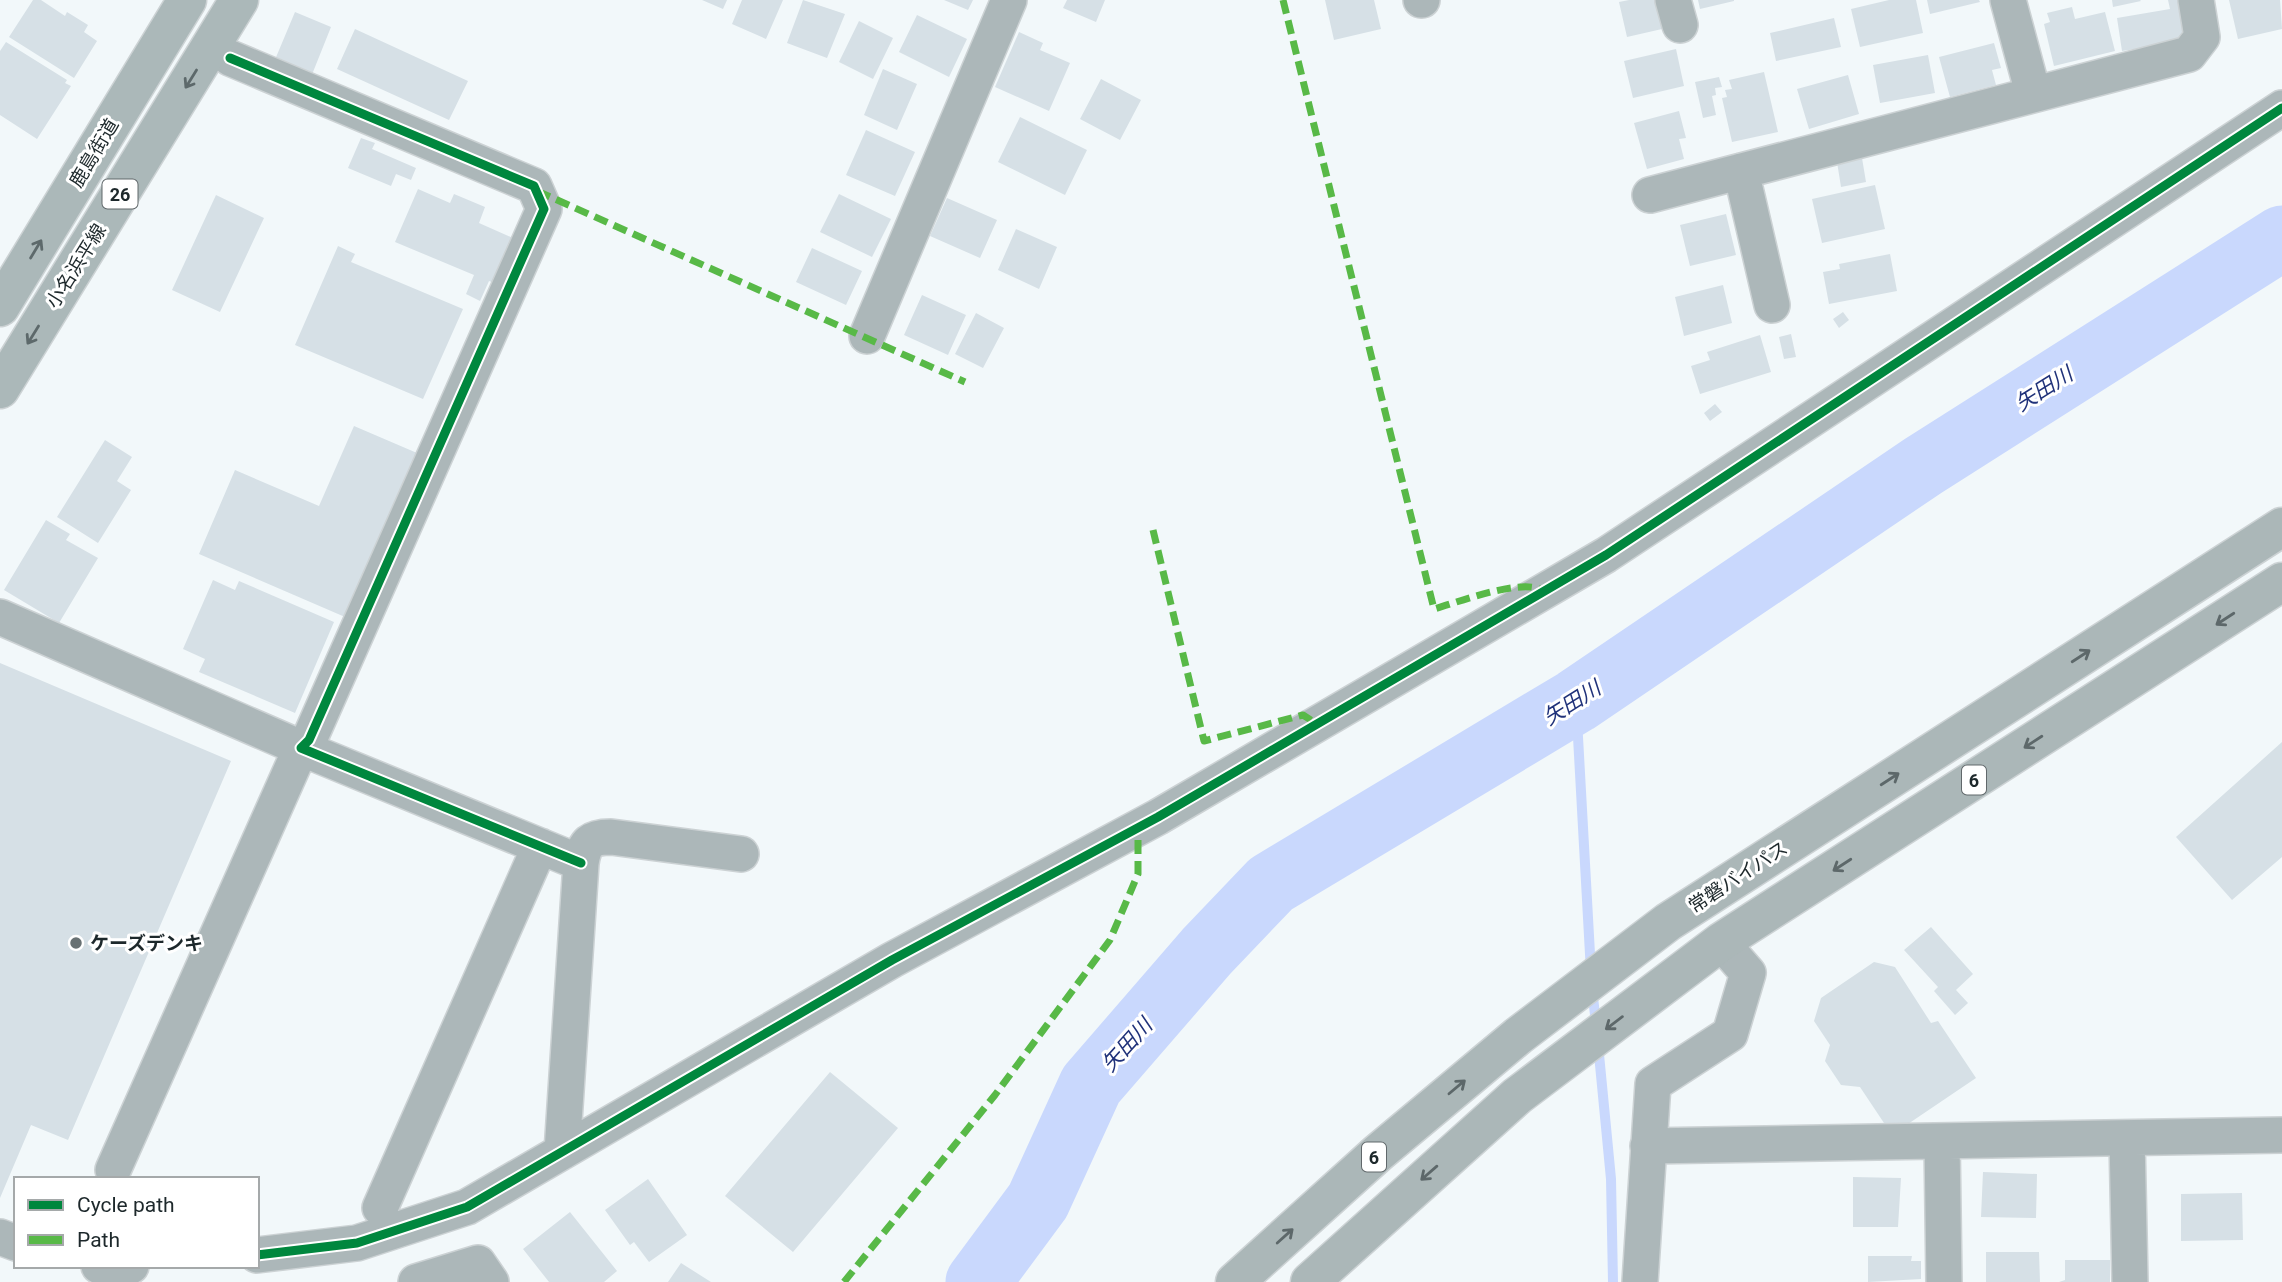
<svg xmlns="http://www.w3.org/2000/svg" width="2282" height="1282" font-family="Roboto,'Noto Sans JP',sans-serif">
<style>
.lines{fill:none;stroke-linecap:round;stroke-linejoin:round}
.stream{stroke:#c9d8fd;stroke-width:10}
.river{stroke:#c9d8fd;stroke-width:65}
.building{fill:#d6e0e6}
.minor-casing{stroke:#ccd2d4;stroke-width:38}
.primary-casing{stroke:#ccd2d4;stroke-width:41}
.trunk-casing{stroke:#ccd2d4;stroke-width:41}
.minor{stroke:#acb7b9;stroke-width:35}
.primary{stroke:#abb8b9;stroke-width:38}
.trunk{stroke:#abb7b8;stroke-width:38}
.quiet{stroke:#58b947;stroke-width:7;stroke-dasharray:14 7;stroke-linecap:butt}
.cycleway-casing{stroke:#fff;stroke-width:13}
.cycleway{stroke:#00873e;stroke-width:9}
.oneway{stroke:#5d696b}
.oneway2{stroke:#5d686a}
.poi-dot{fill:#687173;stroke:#fff;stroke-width:2.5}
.labels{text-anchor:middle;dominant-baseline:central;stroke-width:6;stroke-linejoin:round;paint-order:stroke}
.shield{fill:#fff;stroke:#61686b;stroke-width:2}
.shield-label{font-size:18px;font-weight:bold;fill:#1d282b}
.street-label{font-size:19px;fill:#1d282b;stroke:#fff}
.poi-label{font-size:19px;font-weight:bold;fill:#1d282b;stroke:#fff;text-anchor:start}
.water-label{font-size:21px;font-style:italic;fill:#20327a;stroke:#fff}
</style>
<rect width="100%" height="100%" fill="#f2f8fa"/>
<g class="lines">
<path class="stream" d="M1576,701L1591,972
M1592,988L1596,1024
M1598,1044L1611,1179L1613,1282"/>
<path class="river" d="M978,1282L1038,1201L1091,1085L1207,951L1271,884L1576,701L1923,466L2282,238"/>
</g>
<path class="building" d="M33,0H41L65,16L67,12L88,25L84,32L97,41L74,78L9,37Z
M702,0H727L723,9Z
M742,0H783L766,39L732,24Z
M803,0L845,14L827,58L787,43Z
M944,0H973L968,10Z
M1067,0H1105L1096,22L1063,8Z
M1325,0H1374L1381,29L1334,40Z
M1629,0H1655L1662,29L1627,37L1619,2Z
M1698,0H1734V1L1700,9Z
M1889,0H1916L1923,33L1860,47L1851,9Z
M1927,0H1979L1980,2L1930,14Z
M2112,0H2140L2141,1L2113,7Z
M2168,0H2186L2189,22L2181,42L2122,51L2117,18L2170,9Z
M2229,0H2280L2282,29L2238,39Z
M2072,7L2075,19L2105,12L2115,51L2054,66L2044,24L2050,22L2047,13Z
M295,12L331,27L311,77L274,62Z
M917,15L967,39L949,77L899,52Z
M1834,18L1841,47L1776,61L1770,33Z
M859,21L893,38L873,79L839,62Z
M355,29L468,81L449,120L337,69Z
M1019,32L1043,43L1040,50L1070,63L1049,111L995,87Z
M6,42L67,80L65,83L71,86L37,139L0,115V51Z
M1994,43L2001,68L1992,70L1996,85L1950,97L1939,57Z
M1676,49L1684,86L1633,98L1624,61Z
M1928,55L1935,93L1880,103L1873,65Z
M883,69L917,84L897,130L864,115Z
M1764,72L1778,132L1732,142L1722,98L1727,97L1725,90L1732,89L1729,80Z
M1848,75L1859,114L1809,129L1797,89Z
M1719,77L1722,87L1715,88L1716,95L1712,96L1716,115L1703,118L1695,82Z
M1101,79L1141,100L1120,140L1080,119Z
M1679,111L1686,138L1679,139L1684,159L1647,169L1634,123Z
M1020,117L1087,150L1065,195L998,162Z
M866,130L915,152L895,196L846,175Z
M361,138L375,143L372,149L416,168L411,180L396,174L391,186L348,168Z
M1862,158L1866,182L1841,187L1837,162Z
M1875,185L1885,229L1822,243L1812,199Z
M418,189L450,203L454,194L485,207L479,223L513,238L494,283L489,281L480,301L466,294L474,275L395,242Z
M839,194L891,219L872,257L820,232Z
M216,195L264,218L220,312L172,290Z
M947,198L997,220L980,258L930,236Z
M1726,214L1736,255L1690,266L1680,225Z
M1016,229L1057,247L1039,289L998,270Z
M338,246L355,254L351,262L463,309L423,399L295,345Z
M812,248L862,271L846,305L796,282Z
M1890,254L1897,291L1829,304L1823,272L1840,269L1839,264Z
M1723,285L1732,323L1684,336L1675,297Z
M922,295L966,315L948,355L904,335Z
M1843,312L1849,320L1839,328L1833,319Z
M976,313L1004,328L983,368L955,354Z
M1791,334L1796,357L1784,359L1779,337Z
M1760,335L1771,372L1700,394L1691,366L1710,360L1707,352Z
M1715,404L1722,412L1710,421L1704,413Z
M354,426L417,453L345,617L199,554L235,470L319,506Z
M105,440L132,457L117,481L131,490L98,543L57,517Z
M46,520L70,534L66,540L98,558L59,623L4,590Z
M213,580L235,590L239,581L334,622L295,713L199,672L205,659L183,649Z
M0,663L231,761L68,1140L31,1125L0,1198Z
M2282,742V857L2232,900L2176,837Z
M1931,927L1973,974L1956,990L1968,1003L1955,1015L1934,991L1938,987L1904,950Z
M1874,962L1895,967L1931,1023L1938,1021L1976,1078L1905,1126L1884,1123L1860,1087L1841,1085L1825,1061L1830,1045L1814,1021L1821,998Z
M830,1072L898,1128L793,1252L725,1196Z
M1983,1172L2037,1174L2036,1218L1981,1217Z
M1853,1177L1901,1178L1898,1227H1853Z
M648,1179L687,1235L649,1262L634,1242L630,1245L605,1210Z
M2242,1193L2243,1240L2181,1241V1194Z
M570,1212L617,1271L604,1282H549L523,1249Z
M1986,1252H2039L2040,1282H1986Z
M1868,1256H1912L1911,1261H1921V1279L1868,1282Z
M2065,1260H2110V1282H2059L2065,1280Z
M681,1263L711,1282H668Z"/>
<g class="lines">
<defs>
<path id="minor" d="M1421,0H1422
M1673,0L1680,25
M2008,0L2033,93
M230,58L534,186L544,209L309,740L301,748L581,863
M1741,171L1772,305
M1650,195L2189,54L2202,37L2196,0
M867,336L1009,0
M0,617L301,748L113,1170
M2127,1138L2130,1282
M1942,1141L1944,1282
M1648,1146L2282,1135
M562,1152L581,863C584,842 591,837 611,837L741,854
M380,1208L540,846
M0,1237L16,1243
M257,1255L357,1243L467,1207L892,960L1158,817L1606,555L2282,108
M99,1266H131
M416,1282L478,1263L491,1282
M1640,1282L1653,1084L1730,1034L1748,973L1721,942"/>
<path id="primary" d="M0,307L187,0
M0,389L239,0"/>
<path id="trunk" d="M1235,1282L1378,1153L1518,1036L1668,922L2282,527
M1310,1282L1517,1096L1721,942L2282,582"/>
</defs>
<use href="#minor" class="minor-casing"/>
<use href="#primary" class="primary-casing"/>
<use href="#trunk" class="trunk-casing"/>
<use href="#minor" class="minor"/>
<use href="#primary" class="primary"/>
<use href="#trunk" class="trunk"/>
<path class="quiet" d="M1283,0L1434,609C1459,602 1523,577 1544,591
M537,191L965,382
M1153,530L1204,741L1303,715L1317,724
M844,1282L995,1095L1110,940L1138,874V827"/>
<defs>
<path id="cycleway" d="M230,58L534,186L544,209L309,740L301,748L581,863
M257,1255L357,1243L467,1207L892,960L1158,817L1606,555L2282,108"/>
</defs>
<use href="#cycleway" class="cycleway-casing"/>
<use href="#cycleway" class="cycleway"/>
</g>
<defs><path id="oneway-shaft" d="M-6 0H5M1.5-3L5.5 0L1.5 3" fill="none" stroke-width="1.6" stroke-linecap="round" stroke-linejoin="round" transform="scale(1.75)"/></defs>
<g class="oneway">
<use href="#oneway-shaft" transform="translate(191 79) rotate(122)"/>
<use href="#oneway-shaft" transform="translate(36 249) rotate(-59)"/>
<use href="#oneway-shaft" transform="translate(33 335) rotate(122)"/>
</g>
<g class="oneway2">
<use href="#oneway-shaft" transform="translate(2225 619) rotate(147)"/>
<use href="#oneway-shaft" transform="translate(2081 656) rotate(-33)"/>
<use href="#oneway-shaft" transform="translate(2033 742) rotate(147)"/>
<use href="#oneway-shaft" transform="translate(1890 779) rotate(-33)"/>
<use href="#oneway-shaft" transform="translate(1842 865) rotate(147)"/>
<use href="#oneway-shaft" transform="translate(1614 1023) rotate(143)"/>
<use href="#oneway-shaft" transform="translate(1457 1087) rotate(-40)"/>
<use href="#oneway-shaft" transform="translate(1429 1173) rotate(139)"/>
<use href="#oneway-shaft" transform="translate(1285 1236) rotate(-42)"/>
</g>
<circle class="poi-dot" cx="76" cy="943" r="7"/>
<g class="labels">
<g class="shield">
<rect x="102.5" y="179.5" width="35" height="29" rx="5"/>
<rect x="1962" y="765.5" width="24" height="29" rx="5"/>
<rect x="1362" y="1142.5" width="24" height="29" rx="5"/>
</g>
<g class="shield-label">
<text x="120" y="194">26</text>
<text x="1974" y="780">6</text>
<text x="1374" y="1157">6</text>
</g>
<g class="street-label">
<text transform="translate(94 153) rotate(-59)">鹿島街道</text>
<text transform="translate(76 266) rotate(-58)">小名浜平線</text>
<text transform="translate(1738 877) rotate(-33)">常磐バイパス</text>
</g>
<g class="poi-label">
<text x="90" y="943">ケーズデンキ</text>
</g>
<g class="water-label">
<text transform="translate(2044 389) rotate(-32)">矢田川</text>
<text transform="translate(1572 703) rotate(-32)">矢田川</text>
<text transform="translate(1127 1045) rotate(-48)">矢田川</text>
</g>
</g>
<rect x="14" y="1177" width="245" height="91" fill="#ffffff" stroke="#a5a9aa" stroke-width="2"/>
<rect x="28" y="1200" width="35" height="10" fill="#00873e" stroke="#a5a9aa" stroke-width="2"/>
<text x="77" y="1212" font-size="21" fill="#1d282b">Cycle path</text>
<rect x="28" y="1235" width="35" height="10" fill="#58b947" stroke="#a5a9aa" stroke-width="2"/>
<text x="77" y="1247" font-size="21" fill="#1d282b">Path</text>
</svg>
